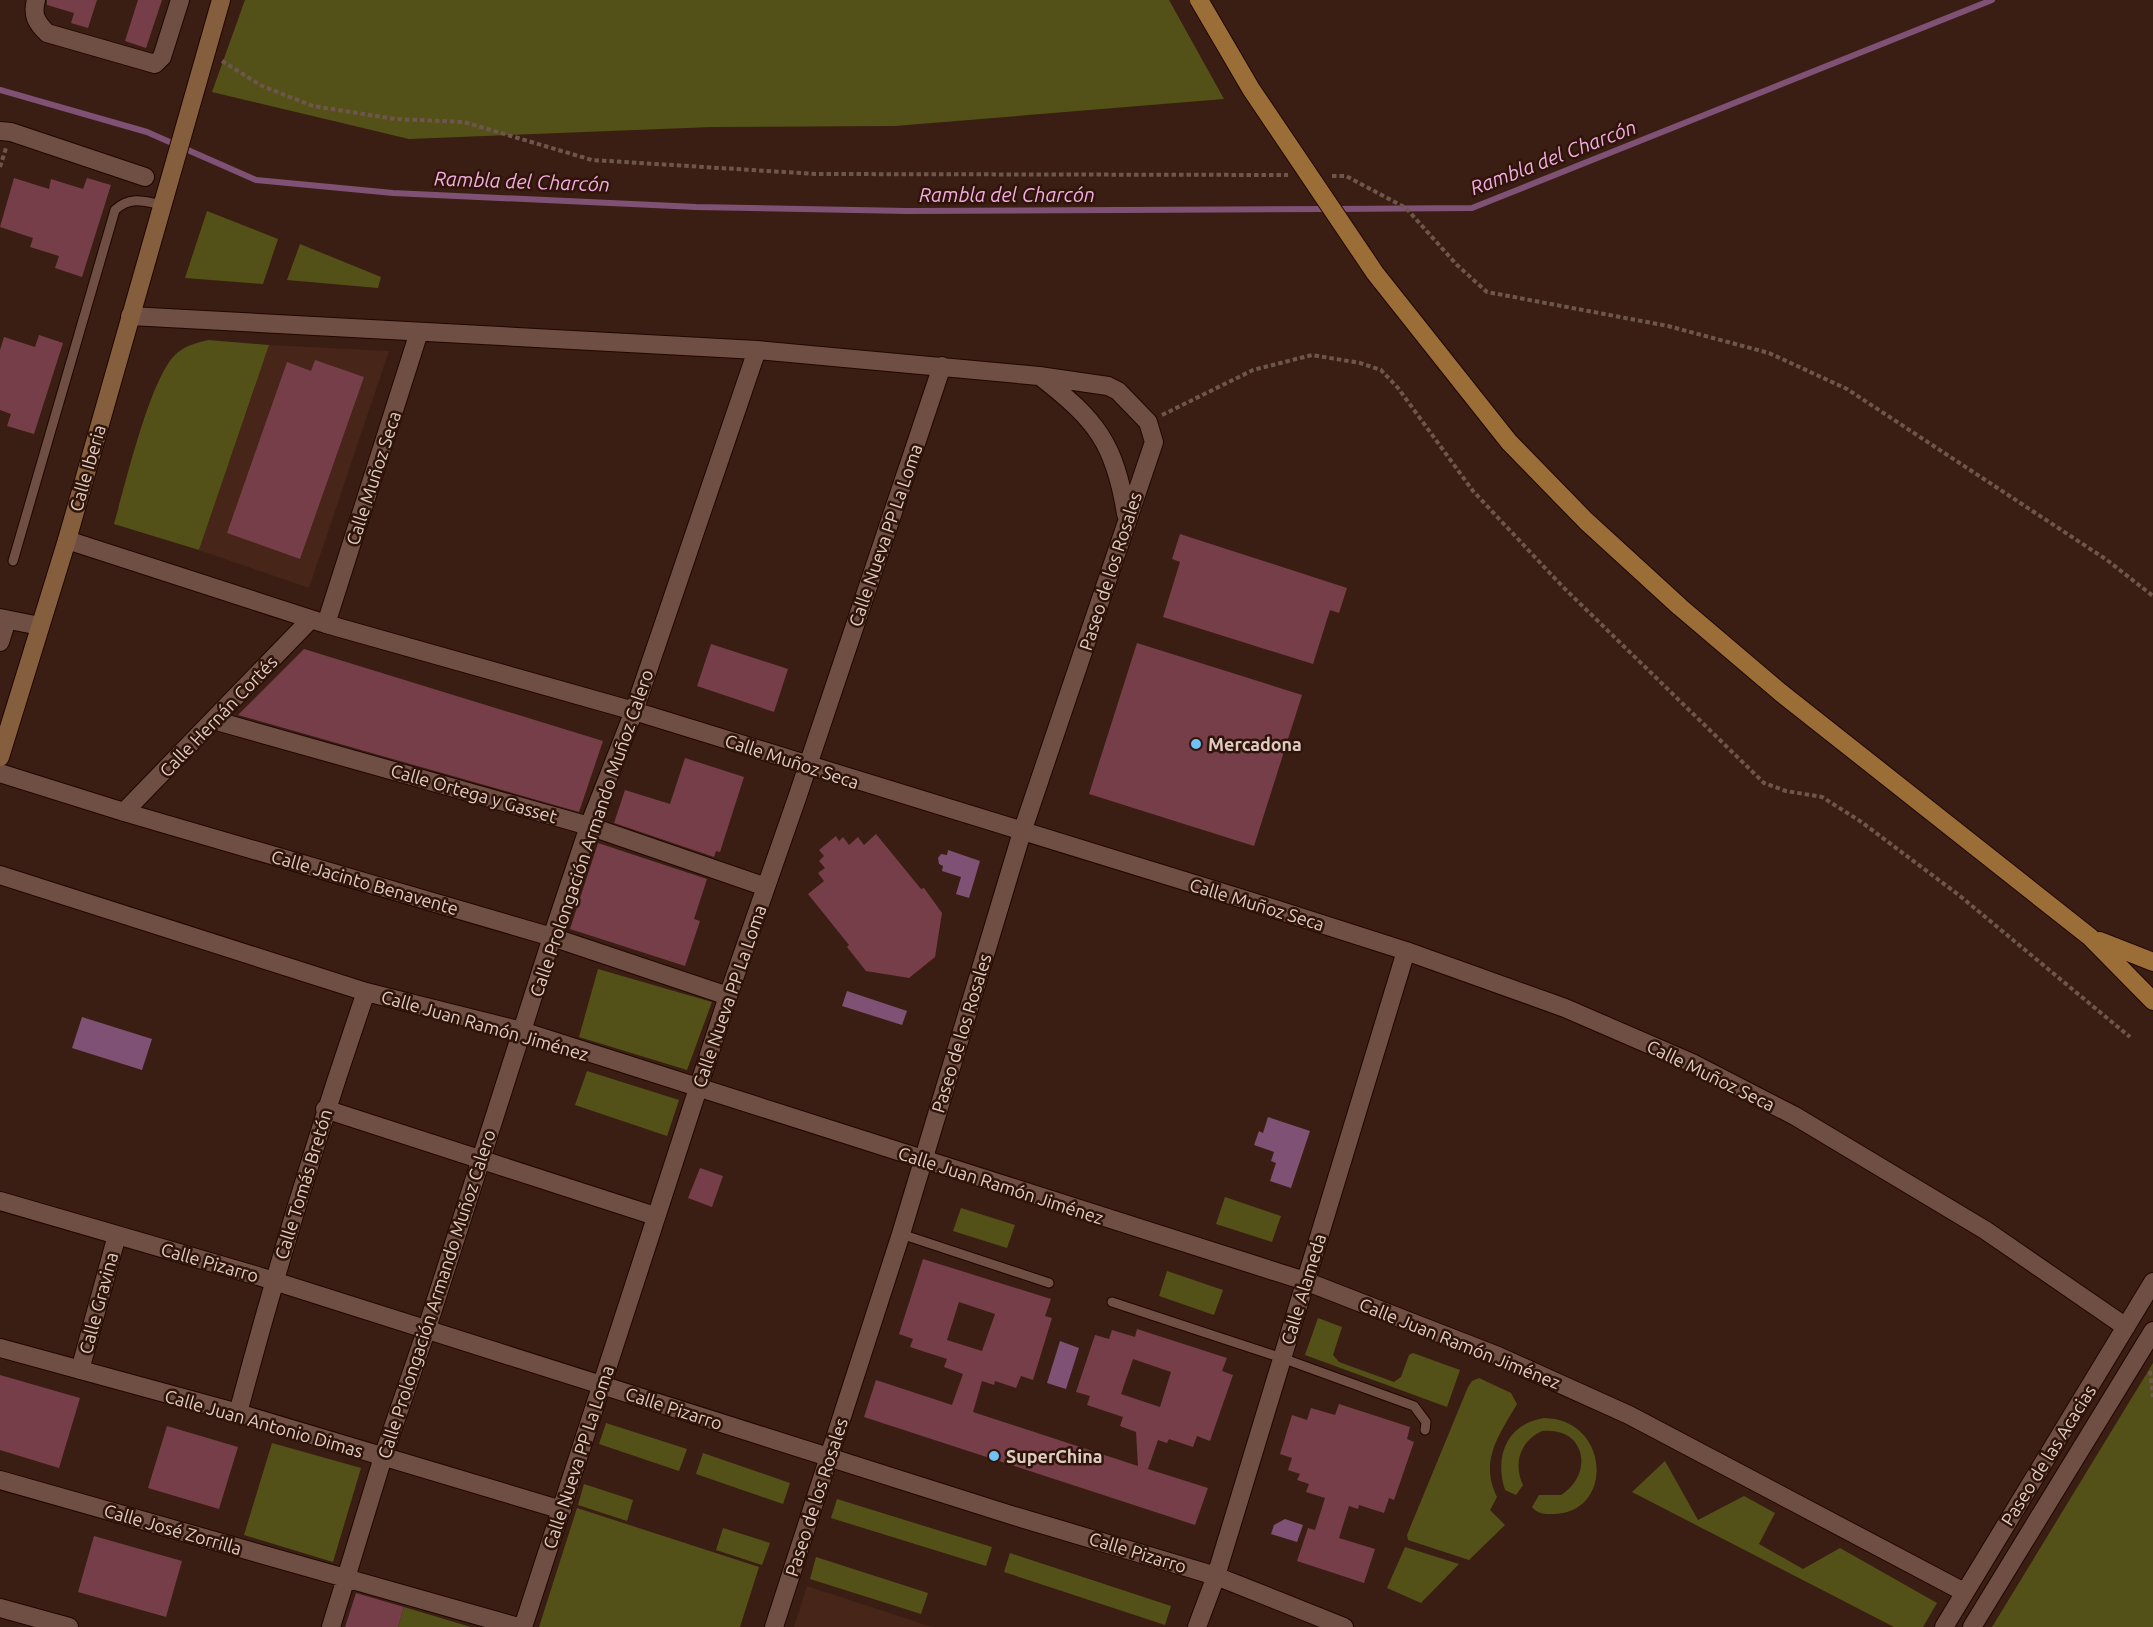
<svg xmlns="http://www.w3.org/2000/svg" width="2153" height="1627" font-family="Ubuntu,sans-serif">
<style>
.built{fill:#472518}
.green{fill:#535118}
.water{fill:#7f5174}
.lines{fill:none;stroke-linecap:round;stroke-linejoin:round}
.stream{stroke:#7f5174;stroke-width:6}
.building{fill:#763e48;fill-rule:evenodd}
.lane-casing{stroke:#200701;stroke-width:11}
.street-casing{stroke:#200701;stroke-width:20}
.secondary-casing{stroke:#200701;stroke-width:20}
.primary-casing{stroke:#200701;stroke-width:20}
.path{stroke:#6f564c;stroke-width:4;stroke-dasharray:4.5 3;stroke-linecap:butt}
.lane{stroke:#6f4f43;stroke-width:9}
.street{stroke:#6f4f43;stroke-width:18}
.secondary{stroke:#855f3d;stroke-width:18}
.primary{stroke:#9b6e37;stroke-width:18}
.primary-bridge-casing{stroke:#200701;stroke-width:20;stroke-linecap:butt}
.primary-bridge{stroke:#9b6e37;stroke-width:18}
.poi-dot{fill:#6fc2f4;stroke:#2f1409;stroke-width:2}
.labels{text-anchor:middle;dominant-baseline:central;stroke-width:5;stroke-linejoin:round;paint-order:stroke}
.street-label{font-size:18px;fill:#e0ccc5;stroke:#2f1409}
.poi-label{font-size:18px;font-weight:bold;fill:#e0ccc5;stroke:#2f1409;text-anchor:start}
.water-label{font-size:20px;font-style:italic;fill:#f4ace2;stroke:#2f1409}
</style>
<rect width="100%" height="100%" fill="#3a1e13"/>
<path class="built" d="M269,345L389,351L309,588L199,550Z
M807,1586L932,1627H794Z"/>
<path class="green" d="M245,0H1169L1224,99L895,126L712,127L409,139L212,92Z
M207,211L278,239L263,284L185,278Z
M300,244L381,277L378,288L287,280Z
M208,340L269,345L199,550L114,524C125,486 150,379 175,355C184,346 196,343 208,340Z
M598,969L712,1002L687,1070L579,1037Z
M587,1071L679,1100L667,1136L575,1105Z
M1225,1197L1281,1216L1272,1242L1216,1224Z
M961,1208L1015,1225L1007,1248L953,1231Z
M1167,1271L1223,1290L1214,1315L1159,1296Z
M1318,1318L1342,1327L1333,1355L1339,1362L1394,1382L1401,1377L1409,1355L1413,1353L1460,1370L1447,1407L1305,1355Z
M2153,1363V1627H1992Z
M1479,1378L1511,1393L1517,1404C1499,1435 1479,1461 1497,1497L1490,1510L1505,1525L1469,1560L1408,1540L1407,1535L1468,1387L1472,1381Z
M1544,1418C1610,1419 1615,1513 1553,1514C1545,1514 1537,1514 1532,1507L1539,1495H1561C1595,1473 1585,1426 1542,1431C1520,1441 1513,1464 1523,1485L1516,1495L1505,1490C1494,1456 1507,1424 1544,1418Z
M606,1423L687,1449L679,1471L599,1444Z
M272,1443L361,1468L333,1562L244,1535Z
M703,1453L790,1483L783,1504L696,1474Z
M1665,1461L1698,1520L1744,1496L1775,1513L1759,1544L1803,1569L1840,1548L1937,1603L1923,1627H1894L1632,1492Z
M584,1484L633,1500L627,1521L578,1505Z
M837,1499L992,1547L986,1566L831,1518Z
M577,1508L759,1567L740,1627H539Z
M723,1528L770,1543L762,1565L716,1550Z
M1405,1547L1459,1564L1421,1603L1387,1588Z
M1010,1553L1171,1606L1165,1625L1004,1572Z
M816,1557L928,1593L921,1614L810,1579Z
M404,1607L471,1627H398Z"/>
<path class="water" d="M948,850L980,861L969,898L956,894L961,877L942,871L943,866L939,864L938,858L941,854L947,855Z
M847,991L907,1011L902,1025L842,1006Z
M82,1017L152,1039L142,1070L72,1048Z
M1268,1117L1310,1131L1291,1188L1270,1181L1276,1163L1271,1161L1274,1152L1254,1145L1259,1131L1263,1133Z
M1060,1341L1079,1348L1066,1389L1047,1383Z
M1285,1519L1303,1525L1297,1542L1271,1534L1274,1525Z"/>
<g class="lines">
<path class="stream" d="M0,90L147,132L256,180L393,193L696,207L908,211L1326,209
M1336,209L1472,208L1992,0"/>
</g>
<path class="building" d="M47,0H97L88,28L71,23L74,13L47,5Z
M138,0H162L146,48L125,41Z
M14,178L49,189L51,179L83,189L87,178L111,185L82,277L55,268L59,256L30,247L33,238L0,227Z
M39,335L63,343L34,434L7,426L11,414L0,410V350L4,337L35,347Z
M315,360L364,377L300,559L227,533L287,362L311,371Z
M1180,534L1347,588L1339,613L1330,610L1313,664L1163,617L1180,562L1172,559Z
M1137,643L1302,695L1254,846L1089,794Z
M711,644L788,669L774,712L697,686Z
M304,649L603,741L579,812L238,715Z
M685,758L744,777L720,852L716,851L714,857L614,823L625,790L670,804Z
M876,834L921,889L924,888L942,913L935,957L909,978L866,971L847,947L849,945L808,894L824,881L818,873L825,868L819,861L824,856L819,850L836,836L839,841L843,837L849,845L858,837L864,845Z
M598,843L707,879L694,919L700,921L685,966L570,929Z
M700,1168L723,1176L712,1207L688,1198Z
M923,1259L1051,1299L1045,1316L1052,1318L1033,1380L1021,1376L1016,1388L995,1381L994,1385L982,1381L973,1412L1138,1466L1136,1432L1120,1426L1123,1417L1087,1405L1090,1396L1076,1392L1095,1335L1109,1339L1112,1330L1135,1337L1137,1329L1227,1358L1222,1371L1233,1375L1210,1441L1197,1436L1193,1447L1169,1439L1167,1443L1158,1440L1148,1469L1208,1488L1195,1525L864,1417L876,1380L952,1405L963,1374L944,1367L947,1359L910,1347L913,1339L899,1334ZM959,1302L995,1314L982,1351L947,1340ZM1133,1359L1171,1372L1160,1407L1121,1394Z
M0,1375L80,1398L59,1468L0,1450Z
M1339,1404L1410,1427L1407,1439L1414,1442L1394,1500L1389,1498L1384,1513L1359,1505L1358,1509L1349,1506L1339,1538L1375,1549L1364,1583L1297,1561L1308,1528L1315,1530L1325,1498L1306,1492L1309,1484L1297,1480L1300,1474L1288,1470L1292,1458L1280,1454L1292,1415L1307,1420L1311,1408L1335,1415Z
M167,1426L238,1447L219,1509L148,1488Z
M94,1536L182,1561L166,1617L78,1592Z
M356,1593L404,1607L398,1627H345Z"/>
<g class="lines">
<defs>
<path id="lane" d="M13,561L115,210C130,196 144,201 162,205
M901,1234L1049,1283
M1112,1302L1282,1358L1414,1406L1426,1422L1425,1430"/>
<path id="street" d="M36,0C32,15 36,22 47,33L155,64L162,57L180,0
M0,131L11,132L145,177
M130,316L757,350L1039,376L1108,386L1118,391L1148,422L1154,442L1022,832L901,1234L774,1627
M1041,377C1096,420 1115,443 1126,514
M67,540L326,624L634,711L1256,903L1406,951L1565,1008L1692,1063L1795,1116L1985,1230L2126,1327
M0,618L40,626
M326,624L419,332
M0,642L7,620
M213,720L589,826L766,887
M0,773L124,812L552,937L728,996
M124,812L311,619
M0,875L366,992L522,1031L1305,1281L1498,1356L1629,1415L1964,1592
M325,1109L655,1216
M0,1201L258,1276L1011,1515L1216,1576L1344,1627
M0,1348L238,1413L562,1510
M80,1370L117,1235
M238,1413C276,1271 318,1131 366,992
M0,1480L518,1627
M0,1608L69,1627
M331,1627L383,1457L427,1328L552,937L589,826L634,711L757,350
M523,1627L728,996L797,798L942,366
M1197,1627L1216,1576L1406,951
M1944,1627L2153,1282
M1972,1627L2153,1331"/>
<path id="secondary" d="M0,757L67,540L221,0"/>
<path id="primary" d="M1509,442L1586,521L1680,607L1780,692L2090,937L2153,1001
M2100,941L2153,962"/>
</defs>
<use href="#lane" class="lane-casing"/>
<use href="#street" class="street-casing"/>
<use href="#secondary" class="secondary-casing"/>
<use href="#primary" class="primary-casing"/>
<path class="path" d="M222,61L262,86L313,106L395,119L464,122L592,160L816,174L1288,175
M0,167L6,148
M1332,176H1346L1406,208L1457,265L1487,292L1668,326L1769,353L1847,389L2107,560L2153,596
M1162,415L1253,370L1312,355L1360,363L1381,370L1398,388L1473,491L1562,586L1764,783L1786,791L1822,797L1860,821L1960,896L2130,1037
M2150,1371L2153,1397"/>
<use href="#lane" class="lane"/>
<use href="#street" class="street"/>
<use href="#secondary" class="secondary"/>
<use href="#primary" class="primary"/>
<defs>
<path id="primary-bridge" d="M1199,0L1251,89L1375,273L1509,442"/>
</defs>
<use href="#primary-bridge" class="primary-bridge-casing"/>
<use href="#primary-bridge" class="primary-bridge"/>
</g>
<g class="poi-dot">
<circle cx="1196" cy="744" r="6"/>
<circle cx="994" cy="1456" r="6"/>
</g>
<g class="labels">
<g class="street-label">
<text transform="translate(87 468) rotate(-74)">Calle Iberia</text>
<text transform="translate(373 478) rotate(-72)">Calle Muñoz Seca</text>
<text transform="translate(885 535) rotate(-71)">Calle Nueva PP La Loma</text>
<text transform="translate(1110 571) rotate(-72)">Paseo de los Rosales</text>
<text transform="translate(218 716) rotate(-46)">Calle Hernán Cortés</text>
<text transform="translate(792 761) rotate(18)">Calle Muñoz Seca</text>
<text transform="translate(474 793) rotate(16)">Calle Ortega y Gasset</text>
<text transform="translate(591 833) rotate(-71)">Calle Prolongación Armando Muñoz Calero</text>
<text transform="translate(365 882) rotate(16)">Calle Jacinto Benavente</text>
<text transform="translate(1257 904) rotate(17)">Calle Muñoz Seca</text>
<text transform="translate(729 996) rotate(-71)">Calle Nueva PP La Loma</text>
<text transform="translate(485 1025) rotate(16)">Calle Juan Ramón Jiménez</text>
<text transform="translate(961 1033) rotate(-73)">Paseo de los Rosales</text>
<text transform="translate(1711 1075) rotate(26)">Calle Muñoz Seca</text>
<text transform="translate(303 1184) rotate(-73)">Calle Tomás Bretón</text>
<text transform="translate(1001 1185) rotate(18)">Calle Juan Ramón Jiménez</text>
<text transform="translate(210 1262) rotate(16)">Calle Pizarro</text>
<text transform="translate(1303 1289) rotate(-73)">Calle Alameda</text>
<text transform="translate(436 1294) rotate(-72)">Calle Prolongación Armando Muñoz Calero</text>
<text transform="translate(98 1303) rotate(-75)">Calle Gravina</text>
<text transform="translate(1460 1343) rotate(22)">Calle Juan Ramón Jiménez</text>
<text transform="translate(674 1408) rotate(18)">Calle Pizarro</text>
<text transform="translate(264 1423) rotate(16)">Calle Juan Antonio Dimas</text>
<text transform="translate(2048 1455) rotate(-58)">Paseo de las Acacias</text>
<text transform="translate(578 1457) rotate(-72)">Calle Nueva PP La Loma</text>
<text transform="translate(816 1497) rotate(-72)">Paseo de los Rosales</text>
<text transform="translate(173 1529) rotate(16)">Calle José Zorrilla</text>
<text transform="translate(1138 1552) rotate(17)">Calle Pizarro</text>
</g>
<g class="poi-label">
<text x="1208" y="744">Mercadona</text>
<text x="1006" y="1456">SuperChina</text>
</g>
<g class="water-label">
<text transform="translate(1553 157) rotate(-21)">Rambla del Charcón</text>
<text transform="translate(522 181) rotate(2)">Rambla del Charcón</text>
<text x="1007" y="194">Rambla del Charcón</text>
</g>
</g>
</svg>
